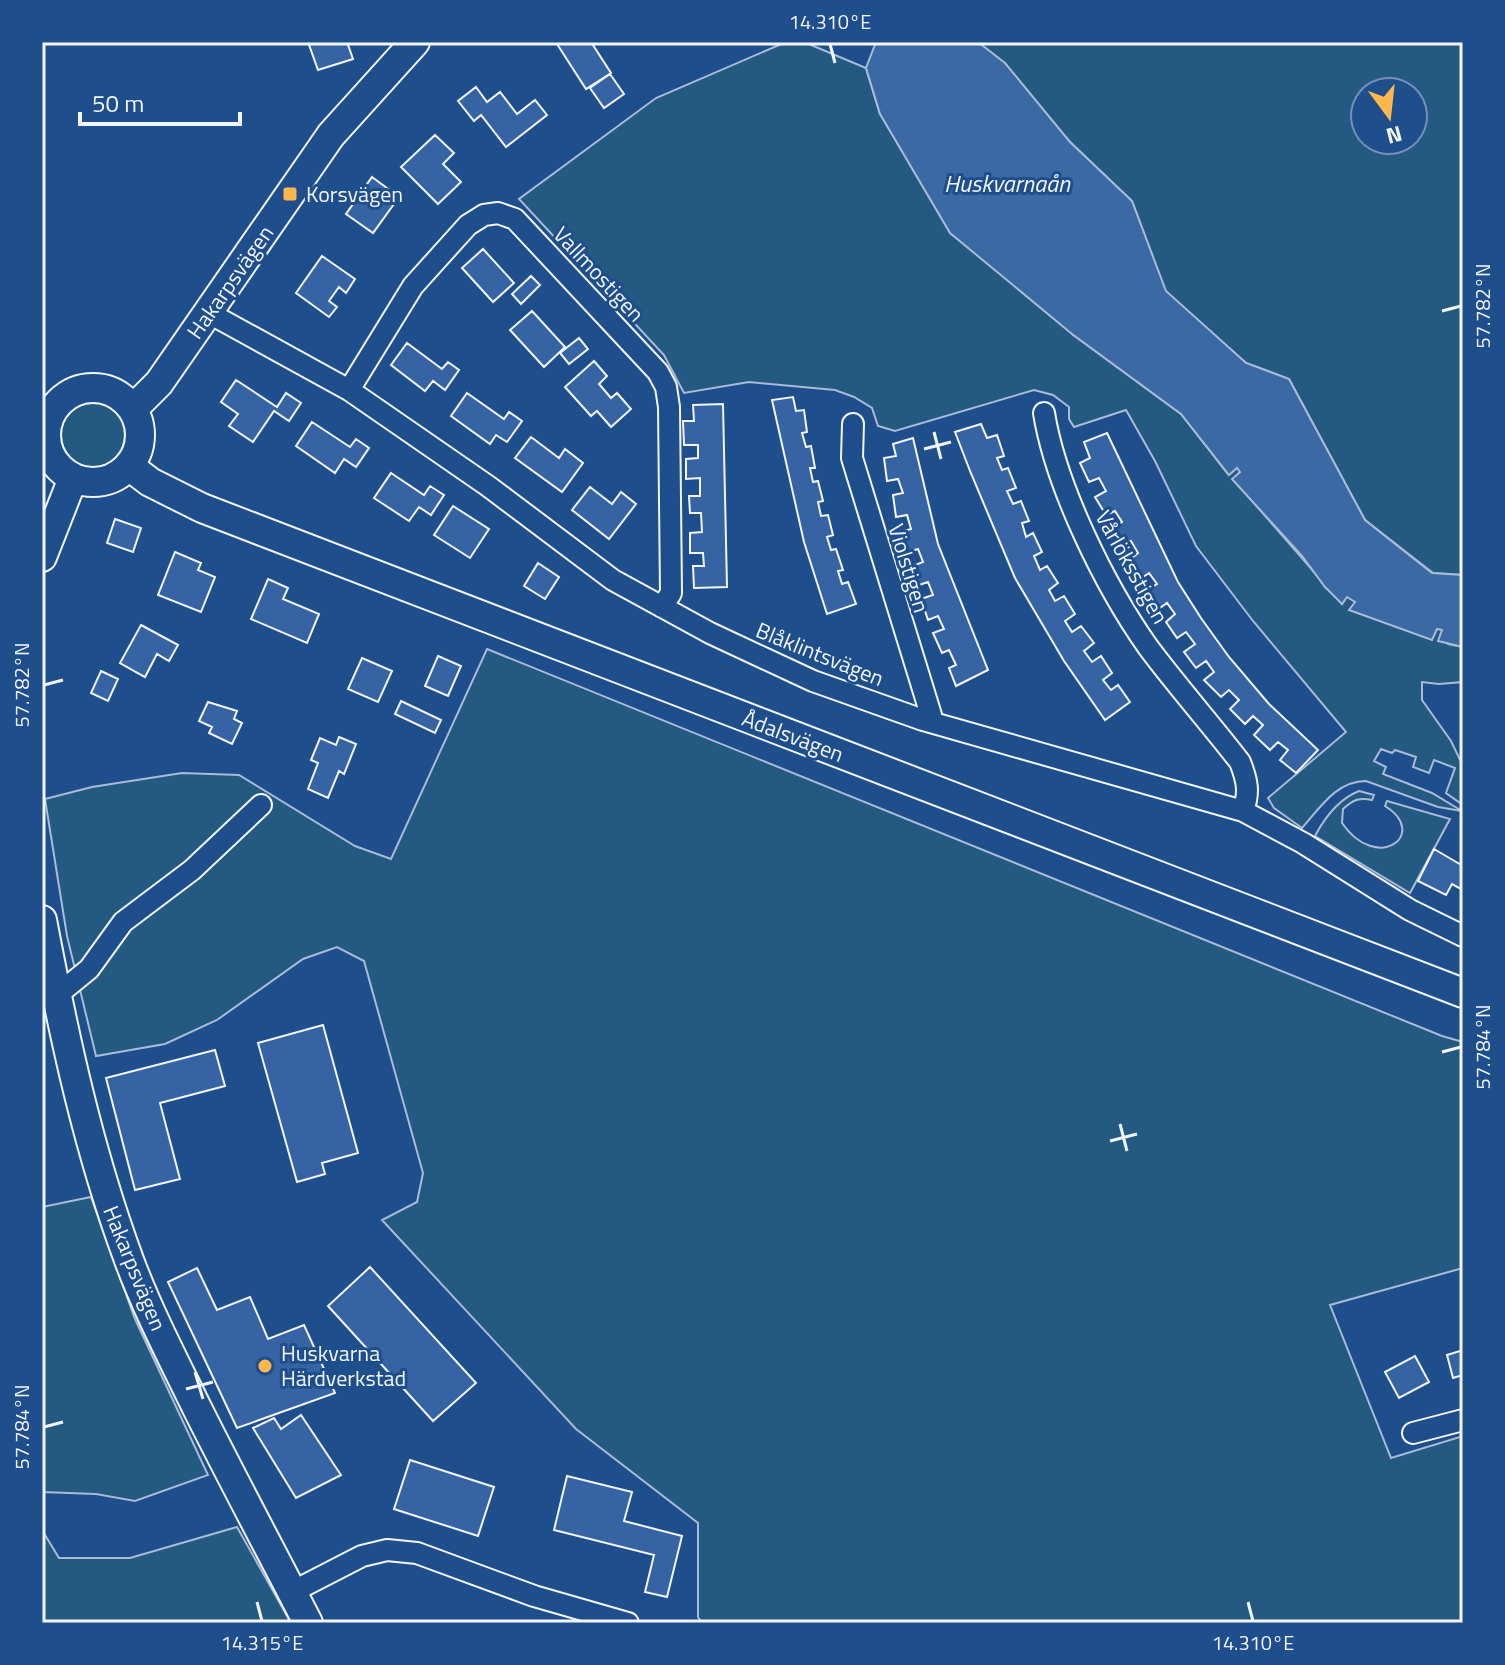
<svg xmlns="http://www.w3.org/2000/svg" width="1505" height="1665" font-family="'Titillium Web',sans-serif">
<style>
.green{fill:#245a82;stroke:#a8bbd7;stroke-width:2;fill-rule:evenodd}
.water{fill:#3b69a3;stroke:#a8bbd7;stroke-width:2}
.building{fill:#3563a3;stroke:#f2f6ff;stroke-width:2}
.lines{fill:none;stroke-linecap:round;stroke-linejoin:round}
.street-casing{stroke:#f2f6ff;stroke-width:24}
.secondary-casing{stroke:#f2f6ff;stroke-width:32}
.street{stroke:#1f4e8c;stroke-width:20}
.secondary{stroke:#1f4e8c;stroke-width:28}
.ticks{fill:none;stroke:#f2f6ff;stroke-width:3}
.poi-dot{fill:#ffb74d;stroke:#1f4e8c;stroke-width:3}
.labels{text-anchor:middle;dominant-baseline:central;stroke-width:6;stroke-linejoin:round;paint-order:stroke}
.poi-label{font-size:22px;fill:#f2f6ff;stroke:#1f4e8c;text-anchor:start}
.street-label{font-size:22px;fill:#f2f6ff;stroke:#1f4e8c}
.water-label{font-size:24px;font-style:italic;fill:#f2f6ff;stroke:#1f4e8c}
.neatline{fill:none;stroke:#f2f6ff;stroke-width:3}
.ticks-label{font-size:20px;text-anchor:middle;fill:#f2f6ff}
</style>
<rect width="100%" height="100%" fill="#1f4e8c"/>
<path class="green" d="M786,42H804L866,68L880,114L1072,334L1181,414L1228,474L1237,467L1241,472L1233,479L1342,604L1347,596L1356,602L1350,610L1432,639L1437,628L1442,630L1448,644L1463,647V682L1439,684L1422,682V700L1451,741L1463,766V805L1446,793L1455,768L1434,760L1429,773L1413,767L1416,757L1395,750L1392,753L1381,749L1374,761L1386,767L1383,774L1432,793L1462,811L1438,807L1366,781C1336,781 1320,808 1302,828L1274,808L1268,798L1346,732L1253,621L1196,546L1155,461L1126,410L1074,427L1069,419V407L1053,395L1034,390L895,431L878,426L872,408L854,397L835,390L749,382L684,393L664,355L519,199L656,98Z
M978,42H1463V575L1433,573L1365,520L1289,379L1246,363L1165,291L1132,201L1070,142ZM1365,92H1413V140H1365Z
M61 435a32 32 0 1 1 64 0a32 32 0 1 1-64 0Z
M487,649L1442,1036L1463,1042V1268L1330,1305L1391,1458L1463,1436V1623H702L698,1617V1523L576,1429L382,1220L417,1202L423,1173L364,961L337,947L303,959L217,1020L165,1044L96,1056L67,936L45,799L92,787L182,773L239,775L355,846L391,859Z
M1359,791L1374,795L1372,800C1359,797 1353,800 1343,809L1342,823C1377,874 1430,834 1385,806L1387,801L1450,819L1410,893L1315,836C1325,817 1339,799 1359,791Z
M91,1197L135,1319L208,1475L135,1501L96,1494L42,1492V1207Z
M237,1527L291,1623H42V1530L59,1558H130Z"/>
<path class="water" d="M876,42H978L1005,63L1070,142L1132,201L1166,291L1246,363L1289,379L1365,520L1432,573L1463,575V647L1438,641L1442,630L1437,629L1432,640L1349,610L1355,602L1347,597L1342,604L1325,587L1302,556L1232,479L1240,472L1237,468L1229,475L1181,414L1072,334L950,233L880,114L866,68Z"/>
<path class="building" d="M308,42H347L353,59L318,70Z
M559,42H591L611,73L586,89L557,44Z
M610,74L624,94L604,108L590,88Z
M476,87L487,102L500,92L517,114L535,100L547,115L506,147L481,115L474,121L458,101Z
M435,135L454,153L443,164L461,182L438,204L401,167Z
M372,177L399,197L373,233L346,214Z
M483,249L514,283L493,302L462,268Z
M322,256L355,279L346,293L339,287L329,301L337,307L329,317L296,293Z
M531,276L540,285L521,304L512,294Z
M532,311L565,347L544,367L510,330Z
M579,338L588,349L569,364L560,353Z
M407,343L442,369L448,362L459,370L445,390L433,381L425,391L391,365Z
M594,361L607,376L599,384L611,398L617,393L631,409L611,427L597,411L591,416L565,387Z
M236,380L277,407L286,393L301,403L289,421L274,411L253,442L229,426L238,414L221,402Z
M467,393L504,419L509,412L522,421L507,442L496,435L490,444L451,416Z
M793,397L796,411L804,410L807,432L802,433L806,447L811,446L815,468H810L813,482L818,481L823,501L818,502L821,516L828,515L833,535L827,537L831,550L836,549L843,570L838,571L842,584L848,582L856,604L827,614L804,542L772,400Z
M723,404L727,587L694,588L693,566H704L703,553H690V533L702,532L701,513H690L689,496H700V478L686,479V459L698,458V445H684L683,421H694L693,405Z
M312,422L350,447L356,439L369,448L356,467L344,459L335,473L296,446Z
M981,424L987,438L997,435L1004,456L997,458L1002,470L1008,468L1016,488L1007,491L1013,504L1021,501L1029,521L1022,523L1026,537L1033,533L1042,552L1034,556L1040,570L1047,566L1058,583L1049,590L1055,601L1064,596L1075,614L1065,621L1072,632L1081,626L1094,643L1084,651L1092,662L1101,656L1112,673L1103,680L1111,690L1118,685L1130,702L1105,720L1064,661L1015,578L970,471L955,432Z
M1107,433L1178,582L1201,618L1229,657L1269,704L1318,750L1296,773L1280,760L1288,750L1278,742L1270,750L1254,735L1263,725L1253,716L1245,724L1230,709L1239,700L1229,690L1221,697L1204,680L1214,672L1206,661L1196,668L1184,652L1195,644L1186,632L1177,638L1166,622L1175,614L1167,603L1157,610L1146,591L1157,584L1149,573L1140,579L1128,561L1138,553L1131,541L1121,545L1110,529L1122,522L1115,511L1106,515L1095,497L1106,491L1099,478L1089,482L1080,463L1090,458L1084,442Z
M531,437L559,458L565,449L583,463L562,492L515,458Z
M913,438L938,544L988,670L956,686L949,668L956,665L949,650L942,653L933,633L944,629L938,616L928,620L921,599L933,595L928,582L916,586L910,567L923,562L918,549L905,553L900,532L911,529L907,515L896,517L893,495L903,493L898,479L887,481L884,458L896,456L893,444Z
M391,473L424,495L430,486L444,495L431,515L419,507L409,521L374,498Z
M590,487L612,504L621,492L636,504L609,539L572,510Z
M453,506L489,529L470,558L434,535Z
M115,519L141,528L133,552L107,543Z
M175,552L201,563L198,570L215,577L201,612L158,595Z
M538,563L559,577L545,599L524,586Z
M268,579L288,588L283,599L319,614L307,643L251,619Z
M141,625L178,645L169,661L157,654L145,677L120,663Z
M438,656L461,666L448,696L425,686Z
M362,658L392,671L378,702L348,689Z
M101,671L118,679L108,701L91,693Z
M401,701L441,720L435,733L395,714Z
M208,702L237,711L234,719L242,723L232,744L209,733L212,727L199,721Z
M339,737L356,744L344,774L339,771L328,798L308,789L318,763L311,760L320,738L336,745Z
M1434,849L1463,866V890L1452,884L1446,895L1418,881Z
M323,1025L358,1153L322,1163L325,1174L297,1182L258,1043Z
M215,1050L225,1086L160,1103L180,1179L135,1190L106,1078Z
M370,1267L476,1383L433,1421L328,1306Z
M197,1268L217,1310L250,1297L268,1339L304,1325L335,1393L237,1428L168,1282Z
M1463,1350V1375L1453,1378L1447,1355Z
M1415,1356L1429,1382L1399,1398L1385,1372Z
M301,1415L341,1475L296,1498L253,1428L274,1418L281,1429Z
M410,1460L494,1487L478,1536L394,1509Z
M567,1476L632,1492L624,1521L682,1536L667,1597L645,1592L654,1555L554,1530Z"/>
<g class="lines">
<defs>
<path id="street" d="M209,313L349,390L488,486L613,580L710,633L813,681L923,720L1243,811L1303,843L1410,910L1463,936
M349,390L413,286L468,225L484,215L498,213L515,219L658,372L666,387L669,407L671,593L662,607
M1044,413C1056,487 1105,586 1148,647C1177,686 1210,723 1240,762C1247,780 1250,792 1243,811
M853,424L852,458L931,715L923,720
M56,996L89,969L123,922L192,870L261,805
M1413,1433L1463,1420
M292,1592L362,1556L387,1550L417,1553L534,1596L628,1623"/>
<path id="secondary" d="M46 435a47 47 0 1 1 94 0a47 47 0 1 1-94 0Z
M133,409L159,383L331,135L415,42
M129,466L150,482L202,508L1463,993
M42,557L73,478
M42,920C64,1036 88,1149 129,1260C148,1311 173,1359 197,1408C233,1480 271,1551 308,1623"/>
</defs>
<use href="#street" class="street-casing"/>
<use href="#secondary" class="secondary-casing"/>
<use href="#street" class="street"/>
<use href="#secondary" class="secondary"/>
</g>
<path class="ticks" d="M830,44L835,63M1442,311L1461,306M934,432L941,459M924,449L951,442M44,685L63,680M1442,1052L1461,1047M1120,1124L1127,1151M1110,1141L1137,1134M195,1372L203,1399M186,1389L213,1382M44,1427L63,1422M257,1602L262,1621M1248,1602L1253,1621"/>
<g class="poi-dot">
<rect x="282" y="186" width="16" height="16" rx="4"/>
<circle cx="265" cy="1366" r="8"/>
</g>
<g class="labels">
<g class="poi-label">
<text x="306" y="194">Korsvägen</text>
<text x="281" y="1353">Huskvarna<tspan x="281" dy="25">Härdverkstad</tspan></text>
</g>
<g class="street-label">
<text transform="translate(599 274) rotate(47)">Vallmostigen</text>
<text transform="translate(230 282) rotate(-55)">Hakarpsvägen</text>
<text transform="translate(1132 567) rotate(61)">Vårlöksstigen</text>
<text transform="translate(909 568) rotate(73)">Violstigen</text>
<text transform="translate(820 654) rotate(22)">Blåklintsvägen</text>
<text transform="translate(793 736) rotate(21)">Ådalsvägen</text>
<text transform="translate(135 1268) rotate(68)">Hakarpsvägen</text>
</g>
<g class="water-label">
<text x="1007" y="183">Huskvarnaån</text>
</g>
</g>
<rect width="1505" height="1665" fill="none" stroke="#1f4e8c" stroke-width="88"/>
<g transform="translate(1389 116) rotate(165)"><circle r="38" fill="#1f4e8c" stroke="#7391ba" stroke-width="2"/>
<path d="M0-6L14 30L0 20L-14 30Z" fill="#ffb74d"/>
<text y="-12" font-size="22" font-weight="bold" text-anchor="middle" fill="#f2f6ff">N</text>
</g>
<path d="M80 112v12h160v-12" fill="none" stroke="#f2f6ff" stroke-width="4"/>
<text x="92" y="112" font-size="24" fill="#f2f6ff" stroke="#1f4e8c" stroke-width="6" paint-order="stroke">50 m</text>
<rect x="44" y="44" width="1417" height="1577" class="neatline"/>
<g class="ticks-label">
<text x="830" y="29">14.310°E</text>
<text transform="translate(1483 306) rotate(-90)" y="7">57.782°N</text>
<text transform="translate(22 685) rotate(-90)" y="7">57.782°N</text>
<text transform="translate(1483 1047) rotate(-90)" y="7">57.784°N</text>
<text transform="translate(22 1427) rotate(-90)" y="7">57.784°N</text>
<text x="262" y="1650">14.315°E</text>
<text x="1253" y="1650">14.310°E</text>
</g>
</svg>
